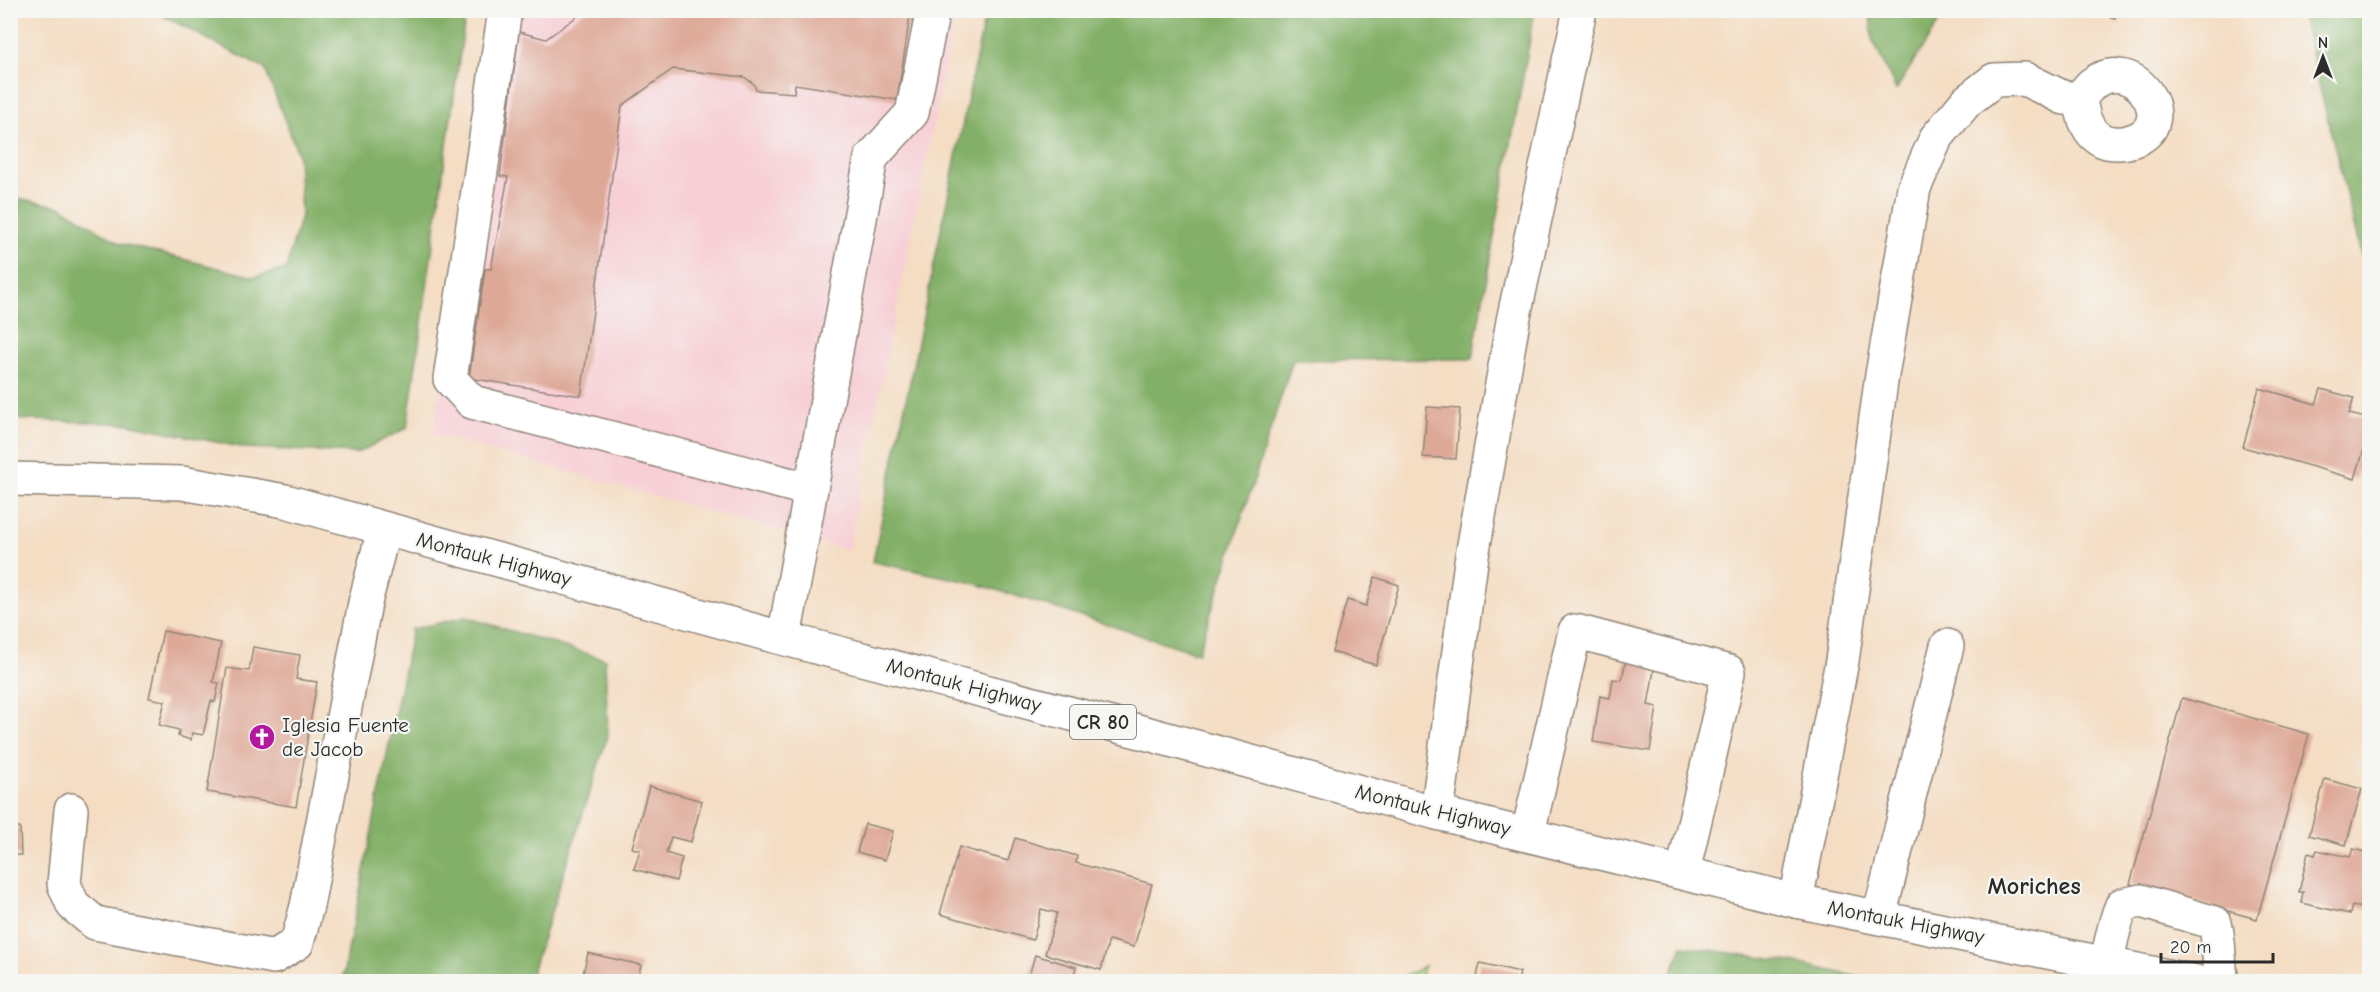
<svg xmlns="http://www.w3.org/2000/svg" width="2380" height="992" font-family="'Comic Neue',sans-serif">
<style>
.built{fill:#f7cfd5}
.green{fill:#a4cd78;stroke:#687c52;stroke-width:1.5}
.forest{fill:#83b068;stroke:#576e4a;stroke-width:1.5}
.building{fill:#dea897}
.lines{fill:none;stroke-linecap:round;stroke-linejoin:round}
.minor-casing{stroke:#908477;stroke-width:36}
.major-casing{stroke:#908477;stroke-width:36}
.minor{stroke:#fff;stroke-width:33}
.major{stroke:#fff;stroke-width:33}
.labels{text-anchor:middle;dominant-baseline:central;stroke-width:4.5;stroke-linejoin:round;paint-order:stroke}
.shield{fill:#f6f6f2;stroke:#686867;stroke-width:1.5}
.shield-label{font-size:20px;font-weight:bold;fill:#2b2b2b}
.street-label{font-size:21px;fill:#2b2b2b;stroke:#f6f6f2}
.poi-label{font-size:21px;fill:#2b2b2b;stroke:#f6f6f2;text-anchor:start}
.quarter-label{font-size:24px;font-weight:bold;fill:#2b2b2b;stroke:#f6f6f2}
</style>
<rect width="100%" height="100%" fill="#f6f6f2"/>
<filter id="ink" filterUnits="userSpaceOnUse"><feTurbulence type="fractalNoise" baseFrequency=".0167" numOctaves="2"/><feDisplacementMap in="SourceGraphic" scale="12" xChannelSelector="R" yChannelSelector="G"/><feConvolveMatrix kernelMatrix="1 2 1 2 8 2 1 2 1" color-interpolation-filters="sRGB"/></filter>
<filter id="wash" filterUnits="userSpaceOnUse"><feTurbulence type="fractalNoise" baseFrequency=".008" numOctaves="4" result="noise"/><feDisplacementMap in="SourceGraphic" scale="24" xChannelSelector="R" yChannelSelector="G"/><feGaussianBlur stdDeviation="1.35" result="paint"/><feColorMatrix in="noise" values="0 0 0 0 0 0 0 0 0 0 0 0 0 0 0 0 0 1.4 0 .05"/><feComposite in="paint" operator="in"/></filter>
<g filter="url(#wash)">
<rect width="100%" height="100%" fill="#f4ddc3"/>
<path class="built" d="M496,11H956L848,550L433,434Z"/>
<path class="green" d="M1425,966L1418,981H1395Z"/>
<path class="forest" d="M986,10L1535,11L1472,359L1293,360L1198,653L974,583L873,562Z
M154,11H466L407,428L357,453L245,448L128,424L11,419V197L62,207L119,243L254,277L286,269L301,215L298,154L265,69Z
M1870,11H1946L1896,90L1872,39Z
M2301,11H2369V286Z
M465,617L605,659L608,735L529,981H342L412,629Z
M1682,946L1792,962L1876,981H1669Z"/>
<g id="blocks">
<path class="building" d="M586,10H911L897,100L795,84L794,93L756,90L754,84L744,77L673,69L622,106L581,396L469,378L485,269H491L508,177L500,176L519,32L546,39Z
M2085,10H2117L2115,18Z
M2259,388L2316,404L2321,389L2354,398L2349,414L2370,419V429L2355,479L2243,447Z
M1427,407L1460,409L1456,459L1423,457Z
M1375,577L1399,585L1376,665L1332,652L1347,600L1366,606Z
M163,631L221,643L213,682L219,683L215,702L211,701L203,735L192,733L191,740L178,736L179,730L159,725L165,701L149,698Z
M253,647L300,655L296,679L317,682L296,807L207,792L227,668L249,671Z
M1626,659L1655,664L1648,705L1657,707L1650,751L1593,742L1600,696L1610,698L1613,679L1622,680Z
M2182,698L2309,734L2257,919L2130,884Z
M2325,779L2362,789L2346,845L2309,835Z
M649,786L702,801L691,842L671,837L666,853L682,858L676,881L634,869L640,850L632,848Z
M865,824L893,831L885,860L857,852Z
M10,828H20L21,855H10Z
M1015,838L1077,856L1076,863L1152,884L1134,947L1109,940L1101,970L1045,954L1057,913L1041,909L1033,940L940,914L959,847L1008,861Z
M2353,849L2370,853V909L2352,906L2350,914L2301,903L2303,892H2299L2308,853L2315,855L2317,850L2350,857Z
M588,953L641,965L637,982H581Z
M1035,955L1076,967L1072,982H1027Z
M1480,963L1520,972L1518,982H1476Z"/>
</g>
</g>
<g filter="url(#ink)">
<use href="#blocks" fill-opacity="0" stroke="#908477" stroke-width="1.5"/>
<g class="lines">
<defs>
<path id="minor" d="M505,10L450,379L472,402L811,490
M784,638L871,158L912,113L933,10
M71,810L64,884L73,905L95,923L274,957L297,943L307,906L365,603L384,529
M1437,813L1471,562L1513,321L1580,10
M1528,833L1575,631L1729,672L1683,872
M1796,901L1842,661L1882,375L1914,188L1936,138L1967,101L1994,80L2025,79L2064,98H2080C2084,93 2088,88 2092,84C2135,51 2181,124 2134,140C2124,144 2117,144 2107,142C2087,137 2082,115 2080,98
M1879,917L1947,646
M2101,982C2110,956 2111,930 2122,905L2141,901L2215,923C2220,942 2218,962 2222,982"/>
<path id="major" d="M10,479L182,483L285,501L774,636L1145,733L1437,813L1796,901L2196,982"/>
</defs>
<use href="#minor" class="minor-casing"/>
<use href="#major" class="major-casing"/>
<use href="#minor" class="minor"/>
<use href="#major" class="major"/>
</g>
</g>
<defs>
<symbol id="church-disc" viewBox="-11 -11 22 22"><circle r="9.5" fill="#b5179e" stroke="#f6f6f2"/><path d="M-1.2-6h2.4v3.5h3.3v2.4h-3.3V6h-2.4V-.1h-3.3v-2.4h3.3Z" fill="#fff"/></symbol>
</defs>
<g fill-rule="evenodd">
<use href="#church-disc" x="247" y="722" width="30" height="30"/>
</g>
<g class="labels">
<rect class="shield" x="1070" y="705" width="66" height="34" rx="4.5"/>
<g class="shield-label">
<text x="1103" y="722">CR 80</text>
</g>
<g class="street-label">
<text transform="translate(494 559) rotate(15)">Montauk Highway</text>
<text transform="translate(964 685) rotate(15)">Montauk Highway</text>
<text transform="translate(1433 810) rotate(14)">Montauk Highway</text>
<text transform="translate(1906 922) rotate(11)">Montauk Highway</text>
</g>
<g class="poi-label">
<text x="282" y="725">Iglesia Fuente<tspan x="282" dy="24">de Jacob</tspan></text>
</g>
<g class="quarter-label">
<text x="2034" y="886">Moriches</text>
</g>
</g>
<rect width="2380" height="992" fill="none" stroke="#f6f6f2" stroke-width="36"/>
<g transform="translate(2323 57)" stroke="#f6f6f2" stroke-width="4.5" paint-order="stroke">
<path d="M0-4.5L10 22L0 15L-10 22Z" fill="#2b2b2b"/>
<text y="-9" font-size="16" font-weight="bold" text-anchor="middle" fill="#2b2b2b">N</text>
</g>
<path d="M2161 953v9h112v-9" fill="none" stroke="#2b2b2b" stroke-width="3"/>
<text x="2170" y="953" font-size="18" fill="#2b2b2b" stroke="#f6f6f2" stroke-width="4.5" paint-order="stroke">20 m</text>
</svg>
